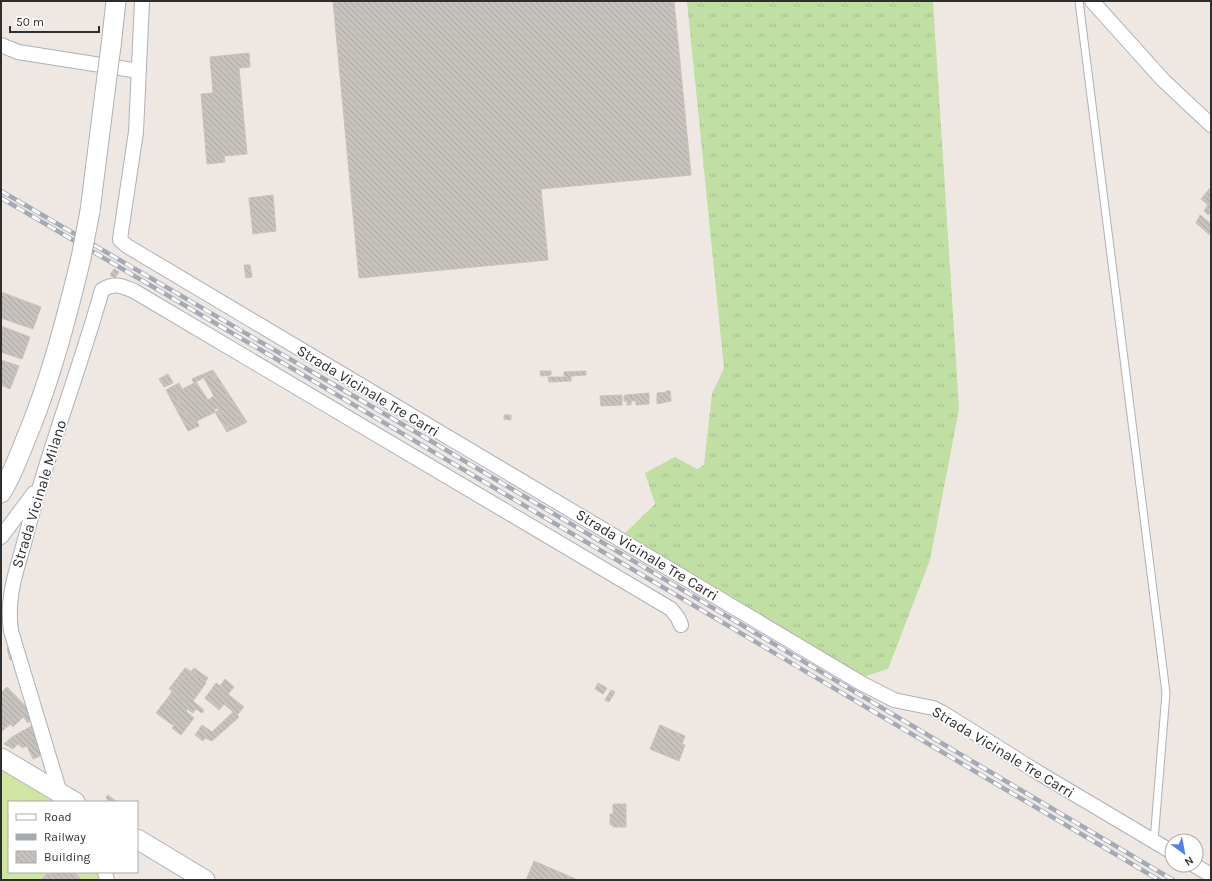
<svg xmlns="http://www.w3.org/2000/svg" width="1212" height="881" font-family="Karla,sans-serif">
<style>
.grass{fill:url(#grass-tufts)}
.pitch{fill:#d0e5a0}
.building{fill:url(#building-back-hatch);stroke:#c9c2bb}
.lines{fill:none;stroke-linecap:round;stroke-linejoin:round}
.service-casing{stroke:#aeb1b8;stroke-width:9}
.minor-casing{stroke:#aeb1b8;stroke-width:16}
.secondary-casing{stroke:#aeb1b8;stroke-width:21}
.service{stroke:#fff;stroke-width:7}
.minor{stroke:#fff;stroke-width:14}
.secondary{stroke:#fff;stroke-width:19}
.rail-casing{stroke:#a4a9b6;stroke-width:4.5}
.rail{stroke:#fff;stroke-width:3;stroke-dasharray:9;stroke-linecap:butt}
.secondary-bridge-casing{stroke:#aeb1b8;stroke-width:21;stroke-linecap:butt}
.secondary-bridge{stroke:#fff;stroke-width:19}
.labels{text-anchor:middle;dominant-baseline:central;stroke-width:3.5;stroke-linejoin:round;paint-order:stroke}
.street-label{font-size:15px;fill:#2e2e2e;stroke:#fff}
</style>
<defs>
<pattern id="grass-tufts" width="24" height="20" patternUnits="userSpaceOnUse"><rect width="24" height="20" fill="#bfdfa3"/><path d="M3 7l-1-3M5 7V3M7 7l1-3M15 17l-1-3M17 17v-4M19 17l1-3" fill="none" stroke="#a4c08d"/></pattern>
<pattern id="building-back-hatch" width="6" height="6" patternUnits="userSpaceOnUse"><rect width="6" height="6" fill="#c7c2bd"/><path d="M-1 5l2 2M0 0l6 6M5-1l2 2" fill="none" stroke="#aba7a3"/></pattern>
</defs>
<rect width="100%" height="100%" fill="#eee7e2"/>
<path class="grass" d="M687,1H933L959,409L930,560L888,669L866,676L858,689L613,545L655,504L645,473L675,457L697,469L704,465L712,394L724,368Z"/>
<path class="pitch" d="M1,769L55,802H9V872H98L102,880H1Z"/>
<path class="building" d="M333,1H674L691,175L541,189L548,260L359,278Z
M249,53L250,67L239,68L247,154L224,156L225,162L207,164L201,94L213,93L210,57Z
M1211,187V212L1208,215L1204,211L1208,205L1201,199Z
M273,195L276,231L253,234L249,198Z
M1200,215L1211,224V236L1196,223Z
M244,265H250L252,277L246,278Z
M114,269L119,272L115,278L110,275Z
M1,292L41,307L33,329L1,318Z
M1,326L30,337L22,359L1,352Z
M1,360L19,366L10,389L1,385Z
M213,370L247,422L227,432L215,412L218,411L220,414L221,413L229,427L244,419L212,373L194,383L192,379Z
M540,371H551V375L541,376Z
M586,371V375L571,376V381L549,382L548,377H564V372Z
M212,373L244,419L229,427L217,408L214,410L215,412L193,423L192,421L190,422L175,393L196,382L208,400L214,396L204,378Z
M168,374L173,383L164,387L159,379Z
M179,383L182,389L175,393L190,422L197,421L199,426L188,431L166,390Z
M666,391H670L671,401L657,404V393L666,392Z
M649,393V404L636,405V401H631V405H627V401H624V396L626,395Z
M622,395V405L601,406L600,396Z
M504,415H511V420L504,419Z
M12,647L15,658L10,660L7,648Z
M185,668L189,670L173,692L169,689Z
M194,668L208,678L205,682L191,672Z
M189,670L206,683L193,701L204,710L202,713L196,709L193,713L187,709L186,711L194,718L181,735L172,728L174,726L156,713Z
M225,679L234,687L228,694L244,707L237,715L239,717L212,741L205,738L203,741L195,735L202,725L212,732L233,712L224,704L219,710L205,698L216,683L220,686Z
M598,683L607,688L603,694L595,689Z
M7,687L34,715V717L28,723L23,717L13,727L10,724L1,732V693Z
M611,690L615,692L609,702L605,700Z
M37,723L46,753L33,759L27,746L22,748L18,744L13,749L4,744L12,737Z
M660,725L685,736L682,744L685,745L679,761L650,749Z
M108,795L117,802H111L106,798Z
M613,804H626V827H613V825H610V814H613Z
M534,861L578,880H526Z
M53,872H74L82,880H41L48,873L50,875Z"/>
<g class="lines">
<defs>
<path id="service" d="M1079,1L1166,693L1154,841"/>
<path id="minor" d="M142,1L136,132L121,232L120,240L127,246L861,683L894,700L933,708L943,713L1039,773L1172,852
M1092,1L1163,80L1211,125
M1,45L18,52L139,71
M1,537L34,493
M60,793L11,631C6,595 17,570 26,536C47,453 79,372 102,290C114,282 122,286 134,291L671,609L678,618L681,625
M1194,865L1211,875
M105,872L107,880"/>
<path id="secondary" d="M111,46L116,1
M90,211L105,92
M1,493C11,477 18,459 25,441C50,382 66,320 81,258
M1,758L75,802
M137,839L205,880"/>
</defs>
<use href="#service" class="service-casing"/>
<use href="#minor" class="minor-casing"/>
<use href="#secondary" class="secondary-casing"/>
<use href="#service" class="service"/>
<use href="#minor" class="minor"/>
<use href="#secondary" class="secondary"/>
<defs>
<path id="rail" d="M1,191L419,434L1173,880
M1,198L232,333L1159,880"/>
</defs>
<use href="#rail" class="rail-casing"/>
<use href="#rail" class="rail"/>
<defs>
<path id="secondary-bridge" d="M105,92L111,46
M81,258L90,211"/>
</defs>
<use href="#secondary-bridge" class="secondary-bridge-casing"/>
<use href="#secondary-bridge" class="secondary-bridge"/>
</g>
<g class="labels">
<g class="street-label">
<text transform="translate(368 391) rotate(31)">Strada Vicinale Tre Carri</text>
<text transform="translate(39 494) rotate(-73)">Strada Vicinale Milano</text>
<text transform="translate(647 555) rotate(31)">Strada Vicinale Tre Carri</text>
<text transform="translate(1003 752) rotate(31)">Strada Vicinale Tre Carri</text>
</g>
</g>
<rect width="1212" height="881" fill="none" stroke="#2e2e2e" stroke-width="4"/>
<rect x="8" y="801" width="130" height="72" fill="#ffffff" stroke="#ababab"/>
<rect x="16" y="814" width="20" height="6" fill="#ffffff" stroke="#ababab"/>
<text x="44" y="821" font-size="12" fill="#2e2e2e">Road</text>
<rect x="16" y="834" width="20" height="6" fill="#a4a9b6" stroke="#ababab"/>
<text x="44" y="841" font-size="12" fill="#2e2e2e">Railway</text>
<rect x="16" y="851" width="20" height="12" fill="url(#building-back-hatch)" stroke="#ababab"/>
<text x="44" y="861" font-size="12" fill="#2e2e2e">Building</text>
<g transform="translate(1184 853) rotate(148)"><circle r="19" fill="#ffffff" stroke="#ababab"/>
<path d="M0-3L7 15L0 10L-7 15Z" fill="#5180ec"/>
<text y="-6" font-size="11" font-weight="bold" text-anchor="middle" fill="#2e2e2e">N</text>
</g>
<path d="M10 26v6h89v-6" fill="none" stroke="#2e2e2e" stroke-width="2"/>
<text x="16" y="26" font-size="12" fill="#2e2e2e" stroke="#ffffff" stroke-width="3" paint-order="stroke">50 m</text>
</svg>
